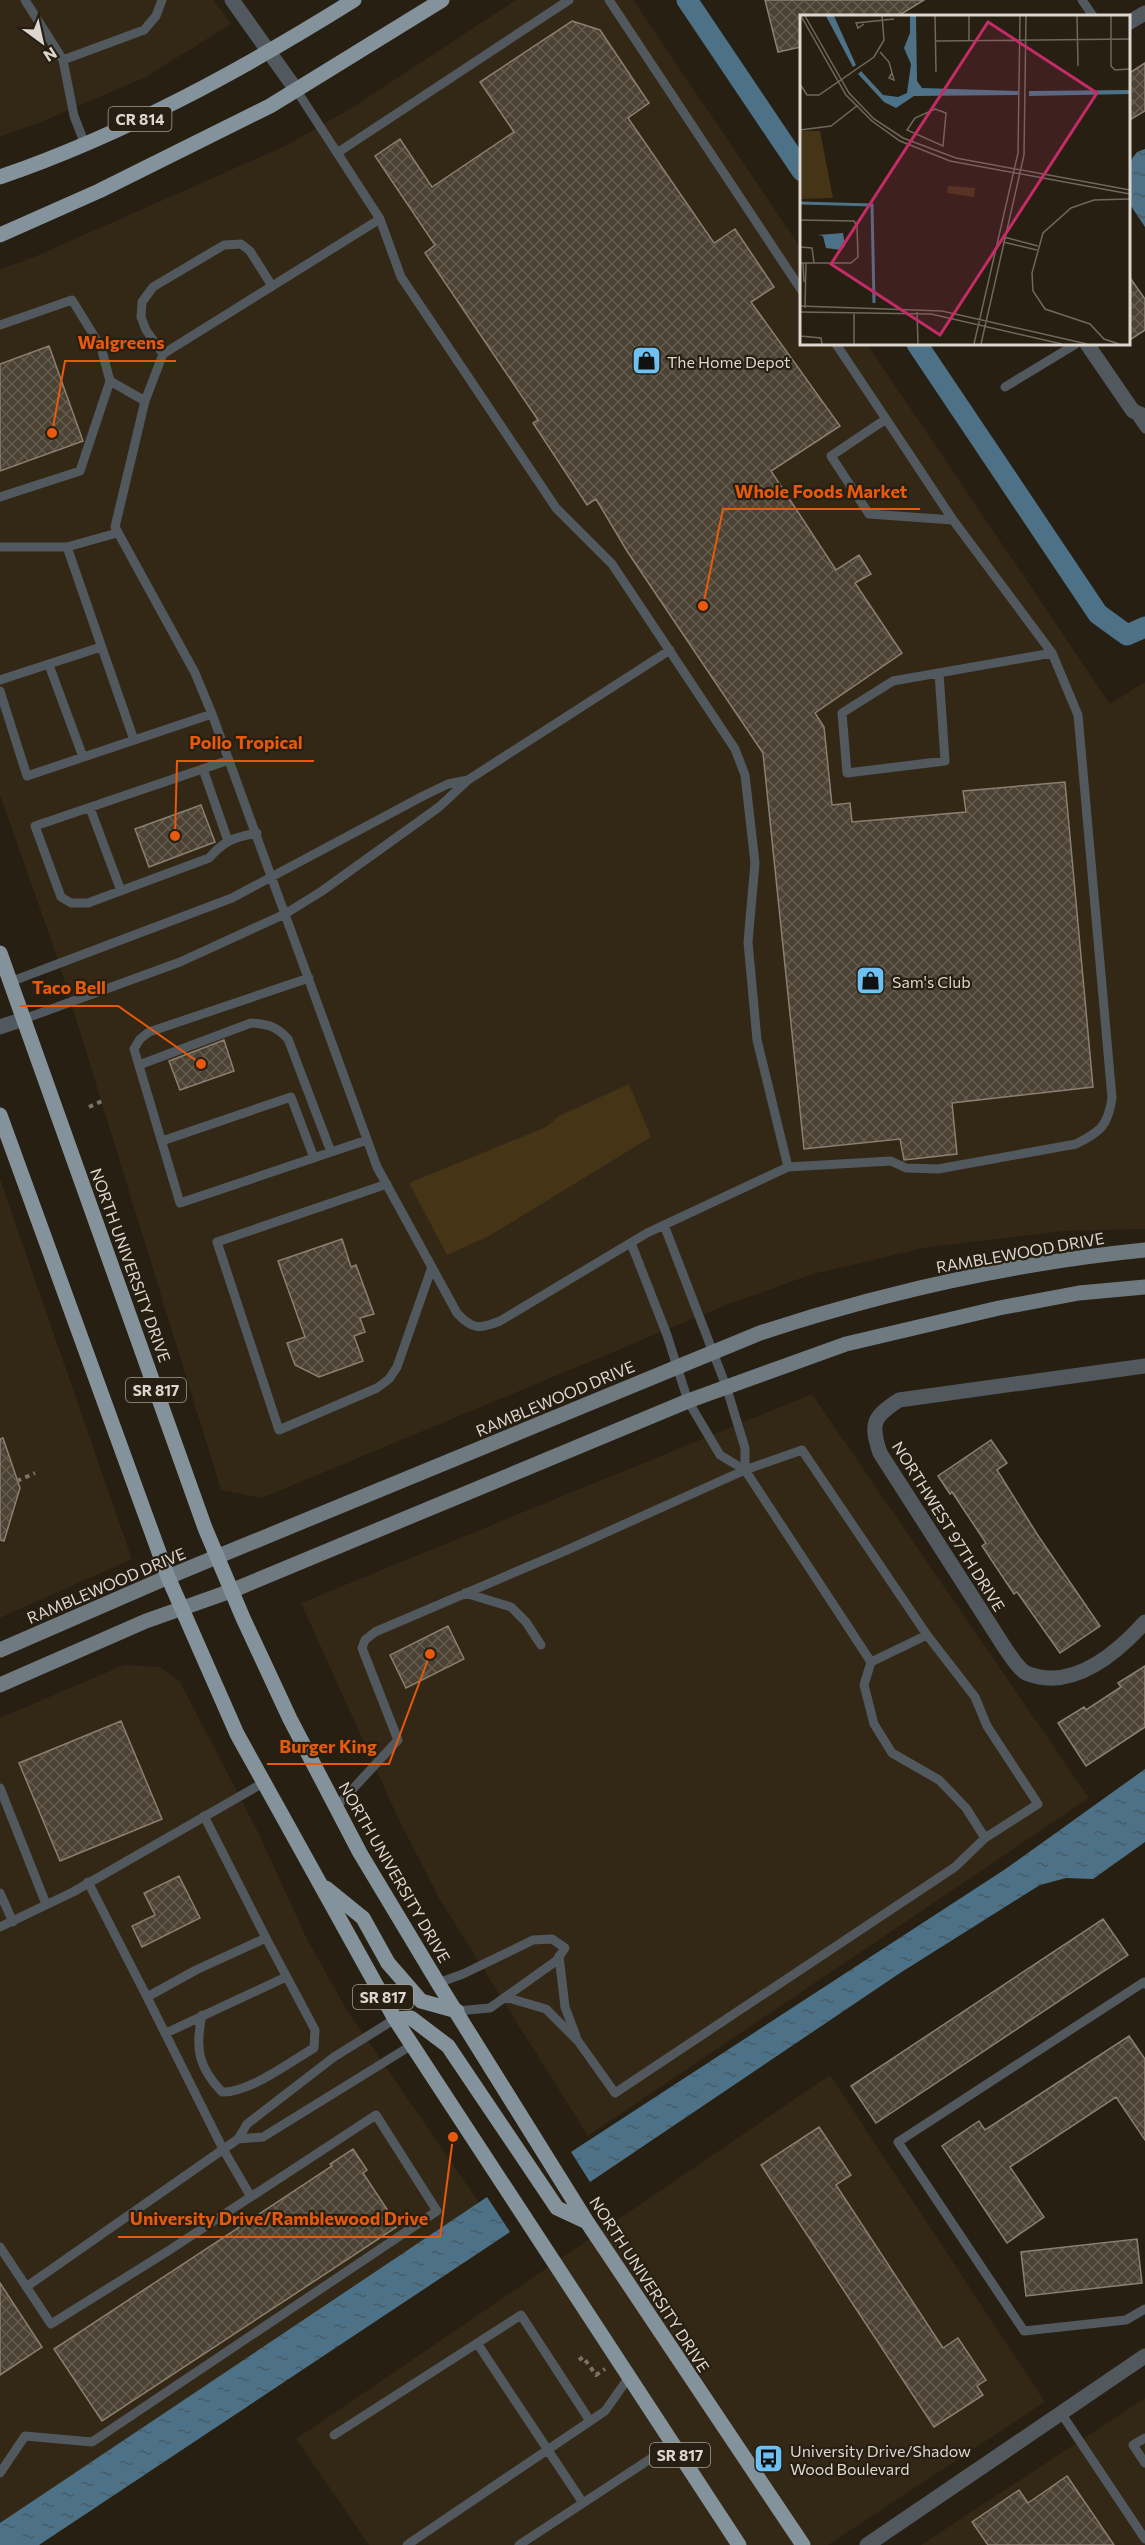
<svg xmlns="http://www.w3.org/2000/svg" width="1145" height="2545" font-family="Commissioner,sans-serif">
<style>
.built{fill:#332715}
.green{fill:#463417}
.water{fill:url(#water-ripples)}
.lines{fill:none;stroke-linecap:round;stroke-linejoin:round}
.canal{stroke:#4d7287;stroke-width:21}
.building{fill:url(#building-cross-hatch);stroke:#8a8071;stroke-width:1.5}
.path{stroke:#7a7368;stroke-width:4;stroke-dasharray:4.5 4.5;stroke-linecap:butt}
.lane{stroke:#52595e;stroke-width:9}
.street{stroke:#52595e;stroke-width:15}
.secondary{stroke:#6f7a80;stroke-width:15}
.primary{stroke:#84939b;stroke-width:15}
.labels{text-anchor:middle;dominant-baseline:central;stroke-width:4.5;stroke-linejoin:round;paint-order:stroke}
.shield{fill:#271f12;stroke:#a69f96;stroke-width:1.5}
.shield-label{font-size:15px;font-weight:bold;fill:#dcd6ce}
.poi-label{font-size:16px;fill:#dcd6ce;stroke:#271f12;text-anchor:start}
.street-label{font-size:16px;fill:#dcd6ce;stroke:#271f12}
.inset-river{fill:none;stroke:#4d7287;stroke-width:3}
.inset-road{fill:none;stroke:#6f685d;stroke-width:1.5}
.view{fill:#c52b66;fill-opacity:0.15;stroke:#c52b66;stroke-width:3}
.inset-edge{fill:none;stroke:#dcd6ce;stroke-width:3}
.leader{fill:none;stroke:#e8590c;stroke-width:2}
.callout-dot{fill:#e8590c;stroke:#271f12;stroke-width:2}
.callout-label{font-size:18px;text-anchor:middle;font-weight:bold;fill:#e8590c;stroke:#271f12;stroke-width:4.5;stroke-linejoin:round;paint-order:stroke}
</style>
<defs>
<pattern id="water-ripples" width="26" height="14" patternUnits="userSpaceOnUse" patternTransform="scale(1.5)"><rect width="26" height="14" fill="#4d7287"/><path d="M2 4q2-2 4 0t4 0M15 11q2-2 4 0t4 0" fill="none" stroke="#485c66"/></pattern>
<pattern id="building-cross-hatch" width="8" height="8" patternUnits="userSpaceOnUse" patternTransform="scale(1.5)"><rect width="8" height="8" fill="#4b4234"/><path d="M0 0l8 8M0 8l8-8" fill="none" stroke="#645d50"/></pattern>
</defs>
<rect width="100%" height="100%" fill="#271f12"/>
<path class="built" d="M0,0H214L231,24L144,78L41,122L0,137Z
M516,0H633L801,248L802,344H867L1110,704L1145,682V1229L1065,1231L929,1247L813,1274L726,1305L262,1498L221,1490L56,954L0,795V269L34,257L285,146L353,107Z
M0,1179L132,1559L0,1618Z
M812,1394L1089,1798L588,2136L440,1900L398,1818L301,1603Z
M124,1665L160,1667L180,1682L259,1834L307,1939L347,2010L482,2207L0,2527V1718Z
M830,2075L1045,2402L828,2545H369L296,2439Z
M1145,2398V2545H921Z"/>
<path class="green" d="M629,1084L651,1137L489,1236L447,1255L409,1183L546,1127L559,1116Z"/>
<path class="water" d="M1145,149V227L1129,203L1128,164L1137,152Z
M1145,1769V1842L1093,1879L1066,1878L1040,1885L900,1973L590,2182L571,2152L1004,1870Z
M487,2197L510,2232L39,2545H0V2523Z"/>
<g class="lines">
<path class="canal" d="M687,0L802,171
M917,344L1098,614L1127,635L1145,627"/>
</g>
<path class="building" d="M765,0H924L898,16H801V47L778,52Z
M572,21L600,30L649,103L628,118L714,243L735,229L774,287L751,302L840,426L771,471L836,570L859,555L871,574L855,583L902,653L815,713L824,727L832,805L850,803L852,822L966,812L963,791L1065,782L1093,1087L952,1103L957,1154L904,1160L900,1139L804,1149L763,753L627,551L596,499L587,505L533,423L538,420L425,253L435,245L375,156L400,139L432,187L514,132L480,82Z
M1145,63V111L1128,121V74Z
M1128,275L1145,299V330L1128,341Z
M49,346L83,441L0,471V364Z
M201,805L215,842L149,867L135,829Z
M224,1040L234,1071L180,1090L169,1061Z
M342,1239L351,1267L356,1265L374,1314L360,1318L365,1332L354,1336L363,1361L319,1377L295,1365L287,1343L305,1337L278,1261Z
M3,1438L20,1488L4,1541L0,1540V1439Z
M991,1440L1007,1463L997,1470L1037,1534L1100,1626L1060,1653L1017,1592L1014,1594L982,1546L986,1543L952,1492L950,1494L938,1476Z
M448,1626L464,1659L406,1688L390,1655Z
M1145,1666V1727L1086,1766L1058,1723L1084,1707L1086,1710L1121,1687L1118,1683Z
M121,1721L162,1819L60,1861L19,1763Z
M179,1876L200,1918L142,1947L132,1926L155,1915L144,1893Z
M1103,1919L1128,1955L876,2123L851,2086Z
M1129,2036L1145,2059V2140L1116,2097L1010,2167L1044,2217L1007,2243L942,2146L979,2121L985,2130Z
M819,2127L851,2175L836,2185L943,2348L958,2338L986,2380L977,2386L983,2395L934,2427L761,2165Z
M353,2149L367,2170L363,2173L398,2226L102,2421L54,2349L332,2166L330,2164Z
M1137,2239L1142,2283L1026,2296L1021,2252Z
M0,2283L42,2347L0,2375Z
M1067,2476L1114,2545H988L972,2522L1019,2490L1028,2503Z"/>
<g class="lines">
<path class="path" d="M89,1107L102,1101
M17,1481L35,1473
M579,2360L583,2357L596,2375L605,2369"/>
<path class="lane" d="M25,0L63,60L74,116L85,144
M609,0L802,291
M1082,0L1093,16
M63,60L144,30L156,16L162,0
M297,91L380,219L401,277L424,311L556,508L612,564L735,749L745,775L755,863L748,942L757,1040L788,1167L647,1233L500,1321C480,1329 472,1330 457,1313L377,1167L212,714L195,673L115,527L145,401L163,354L380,219
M337,153L569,0
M0,325L72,300L101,347L110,381L145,401
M836,344L886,419
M163,354L146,330L141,317L142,302L153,287L224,245L241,244L250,251L272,286
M1005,387L1076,344
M1134,413L1145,429
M0,497L80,471L110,381
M953,520L869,514L831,456L886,419L953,520L1052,653
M0,547H67L117,533
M67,547L134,740
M49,665L83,757
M0,680L101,647
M0,691L27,776L212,714
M229,760L35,826L61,897L71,903H88L209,858C225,840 233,838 257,833
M203,769L228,841
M90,808L121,891
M309,978L149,1032L140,1039L134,1049L180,1203L367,1140
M10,982L232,898L423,796L448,784L468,780
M24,1019L180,962L285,914L322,891L439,807L468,780L670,650
M139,1065L251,1023C268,1024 276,1026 288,1039L331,1152
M162,1141L291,1097L314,1158
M788,1167L891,1161L906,1168L938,1169L1076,1144C1100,1132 1108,1126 1112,1098L1078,715L1052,653L893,681L842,713L847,773L945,761L939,673
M387,1184L217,1242L279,1430L377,1388L389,1379L397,1367L432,1267
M664,1225L726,1386L745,1448V1470
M465,1593L511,1607L526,1622L541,1645
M871,1662L927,1635
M0,1788L46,1904
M336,1807L398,1740L362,1648L365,1640L375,1632L567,1550L745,1470L802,1450L927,1635L975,1697L987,1726L1038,1804L985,1838L966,1808L939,1780L892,1753L874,1724L864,1685L871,1662L745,1470L720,1455L688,1401L667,1335L631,1243
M204,1816L266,1938
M88,1882L147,1997L196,1970L266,1938L315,2030L314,2048C290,2062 249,2093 222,2092C198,2067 195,2048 202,2015
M0,1893L13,1922
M0,1927L73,1892L263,1783
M559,1956L565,2007L576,2036
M438,1983L463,1974L533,1940L552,1939L565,1948L556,1961L490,2008L457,2011
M1145,1984L1144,1982L898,2142L1024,2331L1126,2320L1145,2309
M147,1997L223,2149L251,2197
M505,1997L546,2009L578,2041L615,2093L955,1867L985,1838
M166,2033L286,1977
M238,2139L263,2137L412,2045
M0,2247L51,2324L168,2251L376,2115L437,2211L92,2442L25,2436L0,2473
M26,2287L238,2139L247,2124L334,2057L395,2019
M477,2343L583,2503
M1061,2413L1145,2539
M334,2435L521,2315L590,2421
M1145,2438L1133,2445L1145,2463
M407,2545L605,2411L629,2377
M519,2545L673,2444"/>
<path class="street" d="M232,0L297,91
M1128,23L1145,13
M1087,344L1133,411L1145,416
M0,1027L24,1019
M1145,1366L899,1400C873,1417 870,1423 880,1453L1005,1648C1010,1655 1018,1669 1026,1673C1072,1692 1117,1653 1145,1622
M867,2545L1145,2356"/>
<path class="secondary" d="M0,1650L168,1577L760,1333C885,1292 1015,1263 1145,1250
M0,1685L146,1621L231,1591L688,1401L846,1344L999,1308L1079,1293L1145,1287"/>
<path class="primary" d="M0,177C125,134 242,70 354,0
M0,235L99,191L270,106L442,0
M0,953L205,1528L243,1618L290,1719L360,1853L438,1983L587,2222L803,2545
M0,1115L168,1577L237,1734L395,2019L739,2545
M326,1888L363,1918L388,1963L421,2001L457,2011
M395,2019L411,2018L448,2046L557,2208L587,2222"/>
</g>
<defs>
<symbol id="shop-square" viewBox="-11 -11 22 22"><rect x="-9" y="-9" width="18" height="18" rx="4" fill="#6dc2f3" stroke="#271f12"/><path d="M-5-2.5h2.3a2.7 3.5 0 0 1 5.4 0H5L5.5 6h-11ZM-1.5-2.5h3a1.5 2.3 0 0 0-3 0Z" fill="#111"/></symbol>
<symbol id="bus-square" viewBox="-11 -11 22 22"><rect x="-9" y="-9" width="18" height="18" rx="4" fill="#6dc2f3" stroke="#271f12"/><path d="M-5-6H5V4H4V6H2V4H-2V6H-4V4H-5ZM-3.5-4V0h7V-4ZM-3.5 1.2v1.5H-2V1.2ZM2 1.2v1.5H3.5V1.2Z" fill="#111"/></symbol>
</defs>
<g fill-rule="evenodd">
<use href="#shop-square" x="630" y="344" width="33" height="33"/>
<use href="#shop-square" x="854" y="964" width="33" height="33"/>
<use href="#bus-square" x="752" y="2442" width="33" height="33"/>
</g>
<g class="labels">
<g class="shield">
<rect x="108.5" y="107" width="63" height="24" rx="4.5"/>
<rect x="126" y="1378" width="60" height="24" rx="4.5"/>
<rect x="353" y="1985" width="60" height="24" rx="4.5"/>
<rect x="650" y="2443" width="60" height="24" rx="4.5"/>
</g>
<g class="shield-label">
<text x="140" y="119">CR 814</text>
<text x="156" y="1390">SR 817</text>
<text x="383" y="1997">SR 817</text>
<text x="680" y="2455">SR 817</text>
</g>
<g class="poi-label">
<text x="667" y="361">The Home Depot</text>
<text x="892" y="981">Sam's Club</text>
<text x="790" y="2450">University Drive/Shadow<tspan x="790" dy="18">Wood Boulevard</tspan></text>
</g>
<g class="street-label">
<text transform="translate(1020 1252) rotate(-10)">RAMBLEWOOD DRIVE</text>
<text transform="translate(131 1265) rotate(70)">NORTH UNIVERSITY DRIVE</text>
<text transform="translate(555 1398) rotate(-23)">RAMBLEWOOD DRIVE</text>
<text transform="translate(949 1526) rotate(58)">NORTHWEST 97TH DRIVE</text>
<text transform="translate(106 1585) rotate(-23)">RAMBLEWOOD DRIVE</text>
<text transform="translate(395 1872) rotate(60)">NORTH UNIVERSITY DRIVE</text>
<text transform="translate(650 2284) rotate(57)">NORTH UNIVERSITY DRIVE</text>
</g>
</g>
<g transform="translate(800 15)">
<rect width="330" height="330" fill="#271f12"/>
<path d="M0,116H20L33,183L0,184ZM148,171L175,173L174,182L147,178Z" fill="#463417"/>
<path d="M26,1H34L56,50L53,52ZM110,1H116L117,66L122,73L218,76V80L114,81L96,93L84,87L58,59L61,56L83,80L98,82L107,78L111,49L104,33L110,18ZM330,75V79L229,81V76ZM43,218L45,231L41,235L26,233L23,221L18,220Z" fill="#4d7287"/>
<path class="inset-river" d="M0,188L72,190L74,288"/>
<path class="inset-road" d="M1,1L46,80L72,106L100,126L150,146L330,179M5,1L49,78L74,104L103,123L156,143L330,175M135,1L136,57M169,1V25M277,1L278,51M311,1V51L315,55L330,54M64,9L58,13L56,8L94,4M136,26L330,24M80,37L89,47L94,65L89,63L92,58M0,69L7,80H19L74,42L84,25L82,1M135,94L146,98L143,131L107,115L115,103ZM0,115L31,111L58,90M0,205L54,206L57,211L58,242L51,248H0M204,222L238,231M203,227L237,235M0,232L12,233L14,248M3,248L4,267M0,291L142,296L287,329M5,293L6,248M0,297L131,299L262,329M54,297V329M117,297L118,329M0,321L21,323L22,329M174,329L218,138L220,1M181,329L224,140L226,1M319,329L304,324L290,309L245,294L233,276L232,258L243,218L271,193L294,185L330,184"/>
<path class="view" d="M188,7L297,78L140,320L31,249Z"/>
<rect width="330" height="330" class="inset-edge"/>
</g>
<path class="leader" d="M52 433L65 361H176M703 606L723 509H920M175 836L177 761H314M201 1064L118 1006H20M430 1654L389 1764H267M453 2137L440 2237H118"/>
<g class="callout-dot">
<circle cx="52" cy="433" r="6"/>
<circle cx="703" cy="606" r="6"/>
<circle cx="175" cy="836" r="6"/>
<circle cx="201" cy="1064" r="6"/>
<circle cx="430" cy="1654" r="6"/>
<circle cx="453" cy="2137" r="6"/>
</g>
<g class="callout-label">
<text x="121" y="349">Walgreens</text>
<text x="821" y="498">Whole Foods Market</text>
<text x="246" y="749">Pollo Tropical</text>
<text x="69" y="994">Taco Bell</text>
<text x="328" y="1753">Burger King</text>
<text x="279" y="2225">University Drive/Ramblewood Drive</text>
</g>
<g transform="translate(42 42) rotate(147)" stroke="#271f12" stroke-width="4.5" paint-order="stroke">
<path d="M0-4.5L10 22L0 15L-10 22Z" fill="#dcd6ce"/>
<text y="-9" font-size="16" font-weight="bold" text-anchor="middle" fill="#dcd6ce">N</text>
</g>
</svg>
